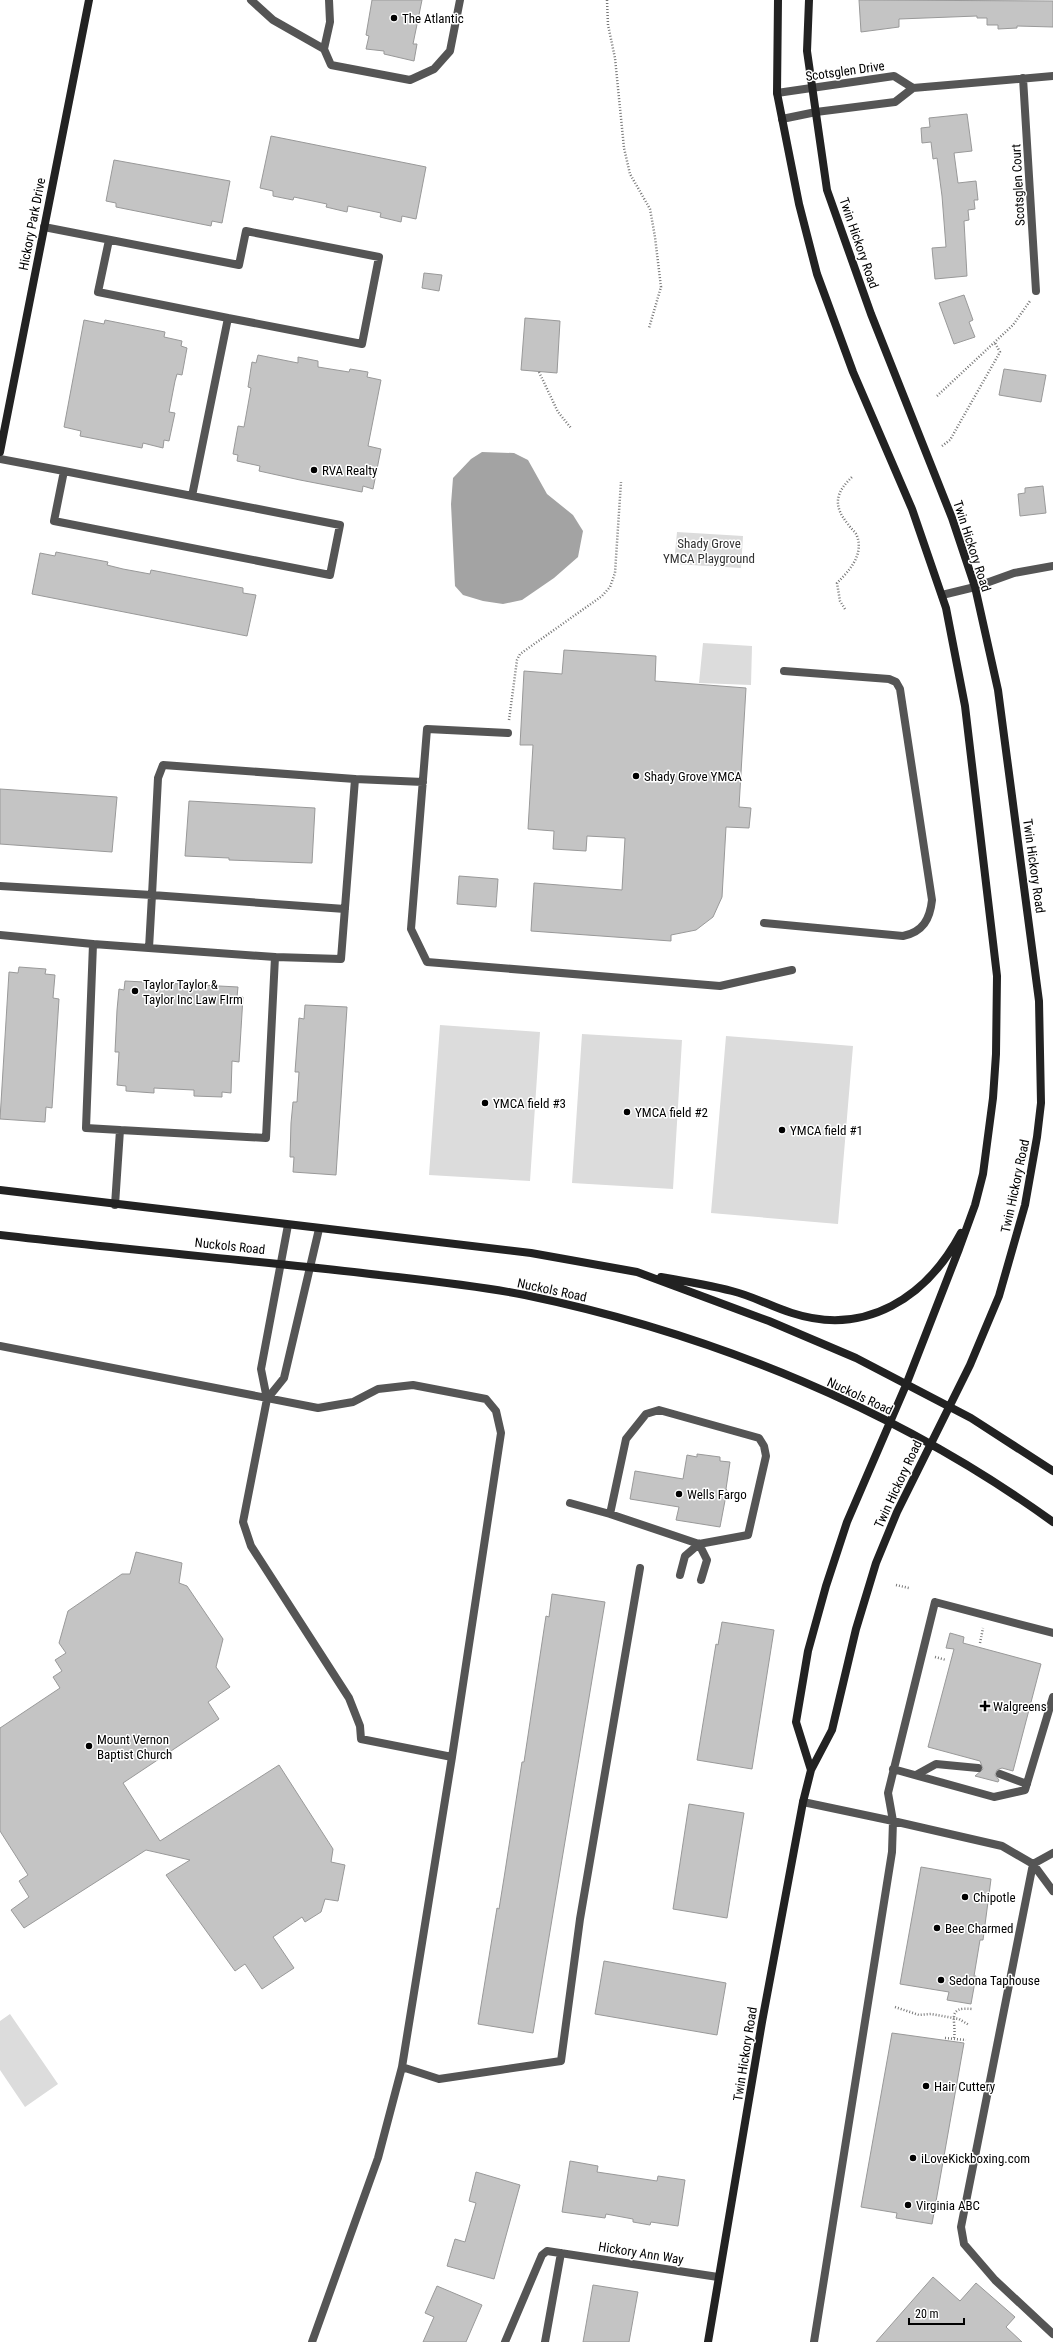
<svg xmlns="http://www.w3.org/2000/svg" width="1053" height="2342" font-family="'Roboto Condensed',sans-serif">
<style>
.green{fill:#dcdcdc}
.water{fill:#a3a3a3}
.building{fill:#c4c4c4;stroke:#999}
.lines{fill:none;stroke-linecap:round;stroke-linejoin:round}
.path{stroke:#777;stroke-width:2.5;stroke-dasharray:1 2;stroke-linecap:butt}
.lane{stroke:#555;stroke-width:8}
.street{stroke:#555;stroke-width:8}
.secondary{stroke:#222;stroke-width:8}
.poi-dot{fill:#000;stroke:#fff;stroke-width:1.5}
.labels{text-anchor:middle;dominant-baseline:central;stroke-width:3;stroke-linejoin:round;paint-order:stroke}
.poi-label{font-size:13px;fill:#000;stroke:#fff;text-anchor:start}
.street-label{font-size:13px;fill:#000;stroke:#fff}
.park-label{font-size:13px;fill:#333;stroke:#fff}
</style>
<rect width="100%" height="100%" fill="#fff"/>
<path class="green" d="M677,532L743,536L741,568L674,564Z
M703,643L752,646L751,685L699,683Z
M440,1025L540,1032L530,1181L429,1175Z
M582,1034L682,1040L673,1189L572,1183Z
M726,1036L853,1046L838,1224L711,1213Z
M10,2014L58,2084L25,2107L0,2070V2021Z"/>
<path class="water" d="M482,452L514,453L528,460L547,494L573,515L583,531L578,557L554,578L522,600L503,604L483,601L463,595L455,586L451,504L453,478L471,459Z"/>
<path class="building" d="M372,0H422L413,44H417L414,61L384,54V51L366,49L369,36L366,35Z
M859,0L1053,1V27L1017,26V28L998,29V25H987V18H977V16L899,19V27L861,32Z
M967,114L972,151L954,153L958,183L976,181L978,200H974L975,209L968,210L969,220L964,221L967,276L935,279L932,248L946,247L942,196L937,158L933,159L931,142L922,143L921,128L930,127L929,118Z
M271,136L426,167L416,219L402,216L401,222L380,217L381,213L348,206L347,212L326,207L327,204L294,197L293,200L273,196V191L260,188Z
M114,160L230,181L222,223L212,221L211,226L116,207V203L106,201Z
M424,273L442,275L439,291L422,288Z
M964,295L973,320L969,322L975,337L954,344L939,303Z
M525,318L560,321L557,373L521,370Z
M84,320L104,324L105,320L165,332L164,337L182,341L181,346L187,348L182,375L177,374L175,381L169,412L175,413L169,441L164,440L163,448L143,443L142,448L101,440L80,436L81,431L64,427Z
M258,355L298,363V357L318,361V367L349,372L350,369L368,372L367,377L381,380L368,446L381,449L373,489L363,486L362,492L300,480L259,471L260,466L237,461L238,455L233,454L238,426L244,427L251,388L248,387L252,362L256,363Z
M1004,369L1046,375L1041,402L999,395Z
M1043,486L1046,513L1020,516L1018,494L1025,493V488Z
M56,552L108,562L107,565L123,569L150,574L151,570L243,588V593L256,595L247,636L32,594L40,553L55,556Z
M564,650L656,656L655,681L746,688L739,807L751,808L749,828L726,827L722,897L713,917L696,930L671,935V941L531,931L534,883L622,890L625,838L587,836L586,851L553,849L554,831L528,829L533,745H520L524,671L562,674Z
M0,789L117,797L112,852L0,844Z
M189,801L315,808L312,863L229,860V858L185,856Z
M459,876L498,879L496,907L457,904Z
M19,967L46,969L45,974L55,975L53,998L59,999L52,1108L46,1107L45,1122L0,1119L9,972L18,973Z
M125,981L238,987L237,997H243L239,1062L232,1061L231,1093L222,1092V1097L194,1096V1090L173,1089L154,1088V1093L126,1091V1086L117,1085L119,1052H115L117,1010L119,989L124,990Z
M305,1005L347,1007L336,1175L293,1172L294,1157H290L291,1123L293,1102H297L299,1072H295L299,1018L304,1019Z
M697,1454L720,1457V1461L730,1462L726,1489L727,1490L720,1527L676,1520L679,1507L630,1499L635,1471L683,1479L687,1455L697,1457Z
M136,1552L182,1563L179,1583L187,1586L223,1639L216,1667L230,1687L208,1702L219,1719L123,1783L160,1841L279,1765L333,1849L331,1862L345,1865L338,1901L325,1899L321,1912L305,1922L302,1917L273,1937L294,1968L262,1989L245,1964L235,1971L166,1875L190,1860L146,1850L24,1928L11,1910L29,1897L19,1881L28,1875L0,1831V1728L60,1688L53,1677L62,1671L55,1660L66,1653L59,1643L68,1611L122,1574H130Z
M552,1594L605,1602L533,2033L478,2024L497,1908L499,1909L504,1878L522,1762H524L546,1616L549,1617Z
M722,1622L774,1630L752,1769L697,1760L716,1644L718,1645Z
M950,1633L964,1637L963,1643L1041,1664L1013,1771L1002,1768L997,1770L995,1775L999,1780L998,1782L975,1776L983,1769L980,1761L928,1747L954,1649L946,1648Z
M689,1804L744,1813L727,1918L673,1909Z
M921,1867L991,1879L983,1940H980L974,1976H976L971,2004L947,2000L949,1992L900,1984Z
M604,1961L726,1983L717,2035L595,2014Z
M892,2033L964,2043L932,2224L896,2218L897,2213L861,2207Z
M570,2161L598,2166L597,2172L657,2181L658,2176L685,2180L678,2226L651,2222L650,2225L633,2222V2219L606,2214L605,2218L562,2212Z
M476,2172L520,2185L494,2279L447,2266L455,2239L465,2242L476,2203L469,2201Z
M933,2277L960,2301L976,2283L1015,2317L1006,2327L1022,2342H876Z
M593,2285L638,2292L629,2342H583Z
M437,2286L482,2305L466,2342H423L434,2317L425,2313Z"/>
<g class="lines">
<path class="path" d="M607,0L608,25L615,58L624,148L630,174L650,209L655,237L661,287L649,328
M539,372L558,412L571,428
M937,396L1013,325L1030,301
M942,446L950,440L1000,352L995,343
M845,609L840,601L837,583C849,571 864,555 857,536C856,532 850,528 848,524C832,505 836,492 853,476
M509,720L517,660L520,654L602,596L610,587L615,573L621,482
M896,1585L909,1588
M980,1643L983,1628
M935,1657L946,1660
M895,2007L919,2015L931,2014L959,2019L969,2025
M945,2038L966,2040
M954,2038C957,2022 945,2006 972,2009"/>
<path class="lane" d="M251,0L273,20L324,49
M329,0L330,22L324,49L331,65L410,80L434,69L450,51L460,0
M109,240L98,292L228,318
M0,459L64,471L54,521L330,575L340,525L192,496L228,318L362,344L379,257L246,231L239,265L44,227
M64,471L192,496
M508,733L427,729L411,929L427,962L720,986L792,970
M0,886L152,895L158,778L163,765L355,779
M764,923L903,936C923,932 930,919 932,900L900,689L896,682L889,679L784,671
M0,935L93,944L86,1128L120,1130
M93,944L275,957
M149,948L152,895L345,909
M115,1205L120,1130L266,1138L275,957L341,959L355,779L423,782
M288,1225L261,1369L267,1399L243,1522L251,1546L349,1698L360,1726L361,1739L452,1757L402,2067L439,2079L561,2061L580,1919L640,1568
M0,1346L318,1408L353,1402L378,1389L413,1385L486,1399L496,1411L501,1433L452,1757
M267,1399L284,1378L319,1229
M570,1503L610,1514L626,1439L646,1414L659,1410L759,1438L764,1446L766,1456L748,1535L699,1544L610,1514
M699,1544L707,1560L701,1580
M680,1575L685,1556L699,1544
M893,1769L994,1797L1025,1790L1053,1697
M1000,1774L1027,1784
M916,1775L936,1764L978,1768
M803,1802L893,1821L888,1793L935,1602L1053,1633
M1053,1853L1033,1864L961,2227L964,2244L995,2280L1053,2334
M312,2342L378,2158L402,2067
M814,2342L892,1852L893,1821L1002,1846L1033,1864L1053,1891"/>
<path class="street" d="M1023,78L1036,291
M777,93L894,76L913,88
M782,119L816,112L895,102L913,88L1053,76
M942,595L975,587L1014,573L1053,566
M505,2342L542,2255L547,2251L718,2277
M545,2342L561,2253"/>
<path class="secondary" d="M778,0L777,93L799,204L817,274L853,372L912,509L946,608L965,706L997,976L996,1054L993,1098L983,1174L975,1205L959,1249L906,1385L847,1522L826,1586L808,1651L796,1722L811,1770
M0,452L89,0
M0,1190L531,1253L637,1272L769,1321L856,1358L971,1418L1053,1471
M0,1235C118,1249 236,1259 354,1272C411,1279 469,1284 525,1295C713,1334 897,1409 1053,1522
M661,1277C685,1281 709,1285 732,1291C753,1296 772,1307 792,1313C866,1337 927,1297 961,1233
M708,2342L762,2022L803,1802L811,1770L832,1730L856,1629L876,1563L897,1512L970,1365L999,1296L1025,1205L1037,1137L1041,1103L1039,1001L998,690L975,587L952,518L871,314L827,190L807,51L809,0"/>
</g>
<g class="poi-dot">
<circle cx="394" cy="18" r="4"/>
<circle cx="314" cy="470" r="4"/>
<circle cx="636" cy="776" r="4"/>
<circle cx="135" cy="991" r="4"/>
<circle cx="485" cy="1103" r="4"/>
<circle cx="627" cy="1112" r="4"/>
<circle cx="782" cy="1130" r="4"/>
<circle cx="679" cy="1494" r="4"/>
<path d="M983 1700h4v4h4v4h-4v4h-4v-4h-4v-4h4z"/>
<circle cx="89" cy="1746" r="4"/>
<circle cx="965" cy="1897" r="4"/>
<circle cx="937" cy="1928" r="4"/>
<circle cx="941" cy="1980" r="4"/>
<circle cx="926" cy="2086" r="4"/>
<circle cx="913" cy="2158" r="4"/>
<circle cx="908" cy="2205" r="4"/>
</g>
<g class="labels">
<g class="poi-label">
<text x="402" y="18">The Atlantic</text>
<text x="322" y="470">RVA Realty</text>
<text x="644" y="776">Shady Grove YMCA</text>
<text x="143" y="984">Taylor Taylor &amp;<tspan x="143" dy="15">Taylor Inc Law FIrm</tspan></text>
<text x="493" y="1103">YMCA field #3</text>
<text x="635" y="1112">YMCA field #2</text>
<text x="790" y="1130">YMCA field #1</text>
<text x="687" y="1494">Wells Fargo</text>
<text x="993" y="1706">Walgreens</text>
<text x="97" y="1739">Mount Vernon<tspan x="97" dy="15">Baptist Church</tspan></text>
<text x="973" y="1897">Chipotle</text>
<text x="945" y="1928">Bee Charmed</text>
<text x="949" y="1980">Sedona Taphouse</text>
<text x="934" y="2086">Hair Cuttery</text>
<text x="921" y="2158">iLoveKickboxing.com</text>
<text x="916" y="2205">Virginia ABC</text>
</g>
<g class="street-label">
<text transform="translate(845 71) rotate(-8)">Scotsglen Drive</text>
<text transform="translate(1018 185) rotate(-93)">Scotsglen Court</text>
<text transform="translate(32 224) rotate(-79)">Hickory Park Drive</text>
<text transform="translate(859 243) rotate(71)">Twin Hickory Road</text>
<text transform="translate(972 546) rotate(72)">Twin Hickory Road</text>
<text transform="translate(1034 866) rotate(82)">Twin Hickory Road</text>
<text transform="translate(1015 1186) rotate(-78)">Twin Hickory Road</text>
<text transform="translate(230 1246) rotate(6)">Nuckols Road</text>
<text transform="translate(552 1290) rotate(12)">Nuckols Road</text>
<text transform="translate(860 1396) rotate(25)">Nuckols Road</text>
<text transform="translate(898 1484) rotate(-65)">Twin Hickory Road</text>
<text transform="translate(745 2054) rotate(-81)">Twin Hickory Road</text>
<text transform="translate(641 2253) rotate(9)">Hickory Ann Way</text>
</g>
<g class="park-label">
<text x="709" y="543">Shady Grove<tspan x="709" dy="15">YMCA Playground</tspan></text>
</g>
</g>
<path d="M909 2318v6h55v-6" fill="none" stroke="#000000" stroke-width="2"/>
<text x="915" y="2318" font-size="12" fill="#000000" stroke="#ffffff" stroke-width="3" paint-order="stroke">20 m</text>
</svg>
